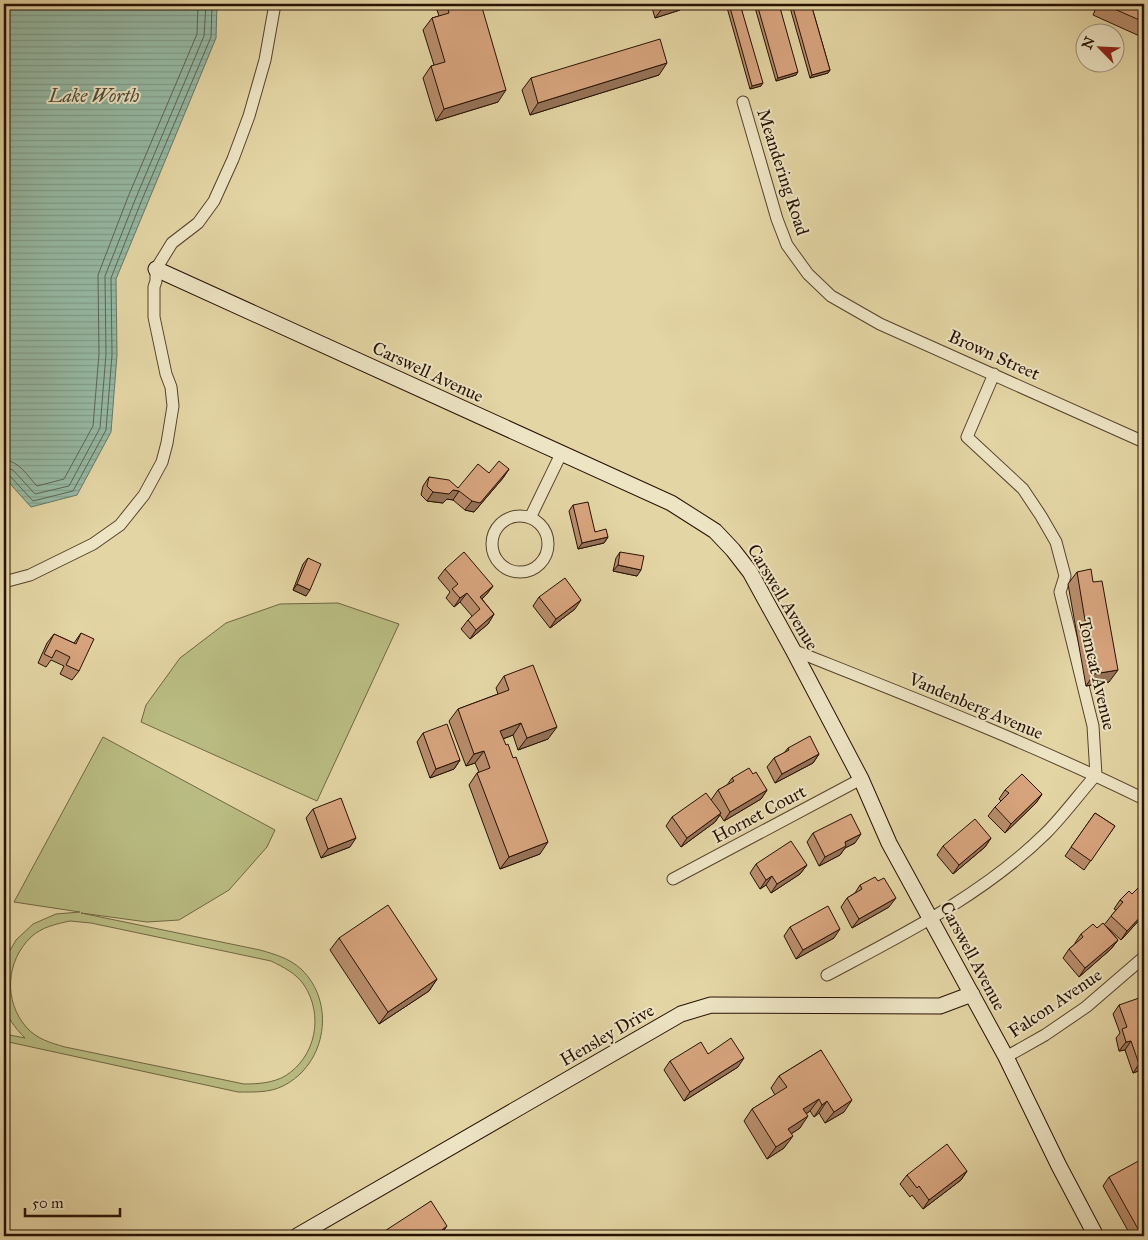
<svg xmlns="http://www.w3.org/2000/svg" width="1148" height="1240" font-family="'IM FELL Great Primer',serif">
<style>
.grass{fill:#b9bc82;stroke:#706642;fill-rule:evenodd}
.water{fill:url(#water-rules);stroke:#6a7664}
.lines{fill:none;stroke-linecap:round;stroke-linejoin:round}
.shore{stroke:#5e6554;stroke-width:1}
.street-casing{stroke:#56422b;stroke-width:13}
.secondary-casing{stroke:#271103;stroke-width:17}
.street{stroke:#ede4c4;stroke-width:11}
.secondary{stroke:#ede4c4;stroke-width:15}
.wall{fill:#b98d6c;stroke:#271103}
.shaded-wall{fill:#967358;stroke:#271103}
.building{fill:#d7a47e;stroke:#271103}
.labels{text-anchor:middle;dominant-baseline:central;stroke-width:4;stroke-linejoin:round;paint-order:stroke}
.street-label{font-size:18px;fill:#271103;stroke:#ede4c4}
.water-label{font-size:19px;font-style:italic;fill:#4e4c3b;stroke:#ede4c4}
</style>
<defs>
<pattern id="water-rules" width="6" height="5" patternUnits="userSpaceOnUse" patternTransform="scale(1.25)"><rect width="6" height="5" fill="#96b9a4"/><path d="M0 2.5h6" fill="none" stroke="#819e8c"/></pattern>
</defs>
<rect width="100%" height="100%" fill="#e4d5a4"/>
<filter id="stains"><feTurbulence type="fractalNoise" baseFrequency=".004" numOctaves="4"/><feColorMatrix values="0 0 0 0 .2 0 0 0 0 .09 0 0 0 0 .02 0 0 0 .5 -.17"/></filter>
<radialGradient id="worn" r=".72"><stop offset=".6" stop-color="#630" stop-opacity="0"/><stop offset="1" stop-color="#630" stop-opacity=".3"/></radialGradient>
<path class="grass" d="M338,603L399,624L317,801L141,722L146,705L180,658L226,623L280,604Z
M103,737L275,830L267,847L229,890L179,920L147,922L81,913L260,950C274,954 289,958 301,969C336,1002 327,1064 283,1086C269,1093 253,1092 238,1092L4,1041V1034L25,1038C16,1029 6,1017 4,1003V961L16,940L33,924L56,914L80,912L14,902ZM70,921L91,923L271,961C283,967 296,973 304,985C324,1015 316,1057 285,1076C273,1083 258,1084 244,1084L65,1047C51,1043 37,1039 27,1028C3,1001 6,961 31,937C42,927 56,924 70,921Z"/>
<path class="water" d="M4,4H217L216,38L116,279L117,355L111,432L77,495L31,507L4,477Z"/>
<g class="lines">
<path class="shore" d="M4,460C20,461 27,476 37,486L64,479L93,426L99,354L98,275L128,197L197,34L198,4
M4,467L13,470L35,494L69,486L100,428L106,354L105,276L135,200L204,36L206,4
M4,474L9,475L33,501L73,491L106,430L112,355L111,278L141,202L211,37L212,4"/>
<defs>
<path id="street" d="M743,102L777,219L787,245L808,274L831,296L880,324L1144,442
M492 544a28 28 0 1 1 56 0a28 28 0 1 1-56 0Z
M530,518L561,454
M4,582L30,575L93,544L120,525L144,495L162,462L167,443L173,406L171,387L166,374L154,317V287L156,281V269L172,243L198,223L214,201L233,159L249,116L265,60L275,4
M793,650C911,697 1030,743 1144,799
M673,879L861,779
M827,975C904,934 983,895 1046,833C1064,815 1079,794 1096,775L1093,726L1060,592L1065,576L1056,542L1041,516L1023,489L967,437L994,374
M1006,1057L1045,1035L1086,1007L1144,957"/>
<path id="secondary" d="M156,269L671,503L715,531L733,550L750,572L793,650L861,779L889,843L1006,1057L1059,1166L1096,1236
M297,1236L681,1014L711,1005L940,1006L972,994"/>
</defs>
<use href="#street" class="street-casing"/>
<use href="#secondary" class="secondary-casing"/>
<use href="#street" class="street"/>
<use href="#secondary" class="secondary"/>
</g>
<path class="wall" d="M435,4H481L498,102L436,121L423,78L431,66L434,65L423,30L432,18L439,16Z
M651,4H685L680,10L655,18Z
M726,4H740L761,86L750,89Z
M754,4H779L796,75L776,81Z
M789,4H811L830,70L828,73L810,78Z
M1086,4H1144V38L1093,15L1096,8Z
M659,75L530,115L522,90L531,78Z
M509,469L503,478L474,512L465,510L453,500L447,499L443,503L427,501L421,495L423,486L429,477L458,488L489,473Z
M573,505L595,532L608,537L604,543L578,549L569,511Z
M620,552L637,576L613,571L616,558Z
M308,558L306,596L293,590L303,564Z
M445,569L493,586L486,595L482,599L494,614L488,624L470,639L461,629L468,620L472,616L460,602L454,607L446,598L450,592L438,578Z
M1077,572L1109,682L1086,686L1068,584Z
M539,597L575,609L550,628L533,606Z
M81,633L79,671L72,680L60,674L64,666L51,660L46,667L38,663L47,643L54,634L74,643Z
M504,676L548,739L518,750L513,735L503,739L540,854L500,869L469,785L477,773L479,772L475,763L466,766L449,721L458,709L498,694L496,688Z
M423,733L460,760L454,769L430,778L417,742Z
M788,748L819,754L813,763L775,783L767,767L774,758L784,753Z
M753,774L767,790L761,799L724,821L720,815L715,822L681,847L666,826L672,817L711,800L718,790L727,785L732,778Z
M1005,790L1042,794L1036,803L1005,833L988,816L995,807L1001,801L999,799Z
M313,809L350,847L321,858L306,818Z
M1095,813L1115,826L1084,870L1065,856Z
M813,833L855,843L845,848L840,855L819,866L807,842Z
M991,838L985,847L953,874L937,855L943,846Z
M756,864L807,865L800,874L771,893L766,885L760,889L750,873Z
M860,885L889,907L852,928L841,907L847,898L855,893Z
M1120,900L1144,915L1121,940L1106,926L1118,940L1111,949L1079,977L1063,958L1069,949L1075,944V943L1081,934L1104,925L1116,910L1114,909Z
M790,927L834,938L796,959L784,936Z
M339,938L437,979L429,991L379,1024L330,950Z
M1119,1005H1144V1069L1133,1073L1125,1050L1119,1051L1116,1038L1120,1033L1113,1014Z
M821,1050L844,1112L825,1123L819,1113L814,1117L810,1111L806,1114L800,1128L791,1134L784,1148L767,1159L744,1121L752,1109L775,1095L771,1088L779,1076Z
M708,1054L738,1067L684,1101L664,1070L670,1061Z
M967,1171L961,1180L923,1209L912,1195L910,1197L900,1184L907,1175Z
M1109,1177L1144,1236H1131L1103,1186Z"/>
<path class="shaded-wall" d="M670,4H685L680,10L655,18L664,6Z
M667,63L659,75L530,115L538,103Z
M830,70L828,73L810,78L812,75Z
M798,72L796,75L776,81L778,78Z
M763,83L761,86L750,89L752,86Z
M506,90L498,102L436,121L444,109Z
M509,469L503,478L474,512L465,510L472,501Z
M453,490L459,491L453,500L447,499L443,503L427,501L433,492Z
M608,537L604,543L578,549L582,543Z
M618,565L641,570L637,576L613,571Z
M297,584L310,590L306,596L293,590Z
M493,586L486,595L476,604L480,597Z
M467,593L460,602L454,607L460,598Z
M581,600L575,609L550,628L556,619Z
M494,614L488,624L470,639L476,630Z
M1118,670L1109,682L1086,686L1094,674Z
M521,723L513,735L492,743L500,731Z
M557,727L548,739L518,750L527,738Z
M484,751L475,763L466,766L474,754Z
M819,754L813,763L775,783L782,774Z
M460,760L454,769L430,778L436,769Z
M767,790L761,799L724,821L730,812Z
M1042,794L1036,803L1005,833L1011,824Z
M721,813L715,822L681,847L687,838Z
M861,834L855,843L845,848L840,855L819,866L825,857L845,842Z
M356,838L350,847L321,858L328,849Z
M991,838L985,847L953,874L959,865Z
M548,842L540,854L500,869L509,857Z
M807,865L800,874L771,893L777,884Z
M772,876L766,885L760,889L766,880Z
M896,898L889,907L852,928L859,919Z
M1144,913V915L1121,940L1127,931Z
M840,929L834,938L796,959L803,950Z
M1118,940L1111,949L1079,977L1085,968Z
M437,979L429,991L379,1024L388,1012Z
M1131,1041L1125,1050L1119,1051L1126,1042Z
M744,1058L738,1067L684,1101L690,1092Z
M1144,1062V1069L1133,1073L1139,1064Z
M819,1099L810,1111L795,1121L803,1109Z
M852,1100L844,1112L825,1123L834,1112Z
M827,1101L819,1113L814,1117L822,1105Z
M808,1116L800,1128L780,1141L788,1129Z
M793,1136L784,1148L767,1159L776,1147Z
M967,1171L961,1180L923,1209L929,1200Z
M447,1226L440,1236L438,1233Z"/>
<path class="building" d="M447,4H481L506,90L444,109L431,66L445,62L432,18L449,13Z
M729,4H740L763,83L752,86Z
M757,4H779L798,72L778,78Z
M792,4H811L830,70L812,75Z
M1103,4H1144V22Z
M660,39L667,63L538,103L531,78Z
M499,461L509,469L480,503L472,501L459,491L453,490L449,494L433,492L427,486L429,477L449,480L458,488L478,464L489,473Z
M588,502L595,532L606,529L608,537L582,543L573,505Z
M464,552L493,586L480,597L494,614L476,630L468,620L480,609L467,593L460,598L452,589L458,584L445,569Z
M620,552L644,556L641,570L618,565Z
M308,558L321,564L310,590L297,584Z
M1091,569L1093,582L1102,581L1118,670L1094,674L1077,572Z
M565,578L581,600L556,619L539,597Z
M81,633L94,639L79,671L66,665L70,657L56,650L52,658L44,654L54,634L76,644Z
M533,665L557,727L527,738L521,723L500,731L506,745L508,744L513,758L516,757L548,842L509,857L477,773L490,768L484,751L474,754L458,709L509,690L504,676Z
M447,724L460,760L436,769L423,733Z
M810,736L819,754L782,774L774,758L789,750L788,748Z
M749,768L753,774L756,772L767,790L730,812L718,790L734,781L732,778Z
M1022,774L1042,794L1011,824L995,807L1009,793L1005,790Z
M706,793L721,813L687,838L672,817Z
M341,798L356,838L328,849L313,809Z
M1095,813L1115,826L1091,861L1071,847Z
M851,814L861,834L845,842L846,846L825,857L813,833Z
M975,819L991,838L959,865L943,846Z
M791,841L807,865L777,884L772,876L766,880L756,864Z
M875,877L878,881L884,878L896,898L859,919L847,898L862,889L860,885Z
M1139,887L1144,892V913L1127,931L1111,916L1123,902L1120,900L1129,891L1132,894Z
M388,905L437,979L388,1012L339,938Z
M828,906L840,929L803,950L790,927Z
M1103,923L1118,940L1085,968L1069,949L1083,937L1081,934L1093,924L1097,928Z
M1142,997L1144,1005V1062L1139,1064L1131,1041L1126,1042L1122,1029L1127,1027L1119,1005Z
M731,1038L744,1058L690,1092L670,1061L701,1042L708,1054Z
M821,1050L852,1100L834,1112L827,1101L822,1105L819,1099L803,1109L808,1116L788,1129L793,1136L776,1147L752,1109L787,1087L779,1076Z
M947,1144L967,1171L929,1200L919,1186L917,1188L907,1175Z
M1144,1158V1236H1142L1109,1177Z
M431,1201L447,1226L438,1233L440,1236H377Z"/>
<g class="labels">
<g class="street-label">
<text transform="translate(783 172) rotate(72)">Meandering Road</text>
<text transform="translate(994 355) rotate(24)">Brown Street</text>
<text transform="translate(428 372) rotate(25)">Carswell Avenue</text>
<text transform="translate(783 597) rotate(59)">Carswell Avenue</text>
<text transform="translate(1097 674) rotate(77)">Tomcat Avenue</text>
<text transform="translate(976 706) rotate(23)">Vandenberg Avenue</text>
<text transform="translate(759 814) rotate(-28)">Hornet Court</text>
<text transform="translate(973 956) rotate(62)">Carswell Avenue</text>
<text transform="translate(1055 1003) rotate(-34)">Falcon Avenue</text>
<text transform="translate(607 1035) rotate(-30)">Hensley Drive</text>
</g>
<g class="water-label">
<text x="94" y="95">Lake Worth</text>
</g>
</g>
<rect width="1148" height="1240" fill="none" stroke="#e4d5a4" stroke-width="20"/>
<rect x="5" y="5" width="1138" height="1230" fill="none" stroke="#271103" stroke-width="2.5"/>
<rect x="10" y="10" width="1128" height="1220" fill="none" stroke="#271103"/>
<g transform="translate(1100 48) rotate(294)"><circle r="24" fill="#ede4c4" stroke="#9e9077"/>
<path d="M0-4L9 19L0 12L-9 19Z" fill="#8f2418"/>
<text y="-8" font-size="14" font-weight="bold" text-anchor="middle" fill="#271103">N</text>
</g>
<path d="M25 1208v8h95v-8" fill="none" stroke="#271103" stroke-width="2.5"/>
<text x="32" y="1208" font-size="15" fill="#271103" stroke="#ede4c4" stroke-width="4" paint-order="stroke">50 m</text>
<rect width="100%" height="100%" filter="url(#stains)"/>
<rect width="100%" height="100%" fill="url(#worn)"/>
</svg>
